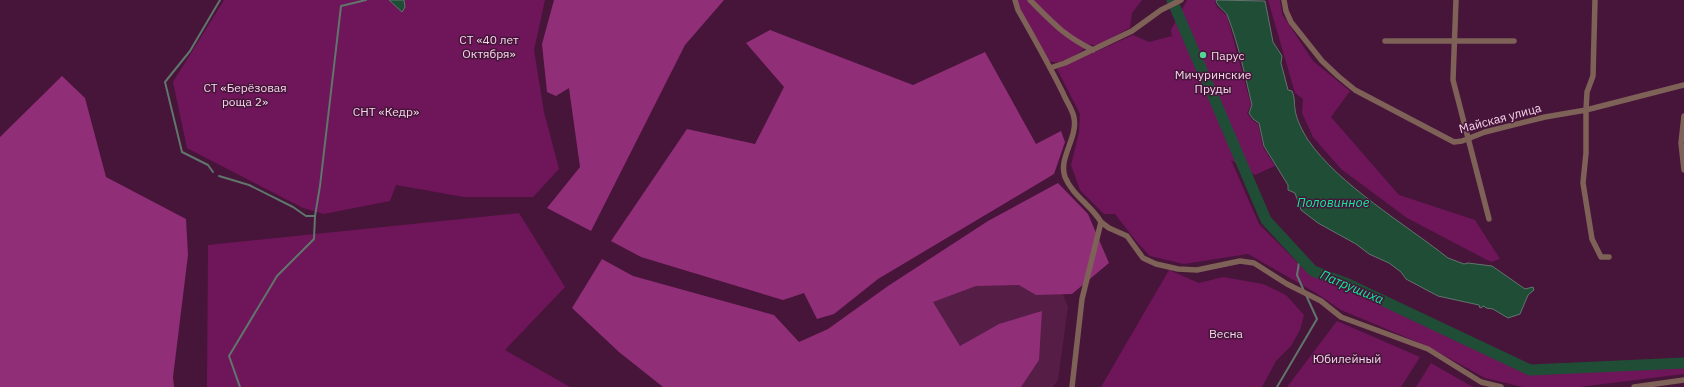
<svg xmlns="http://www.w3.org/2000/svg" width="1684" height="387" font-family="'IBM Plex Sans',sans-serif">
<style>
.built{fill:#561d47}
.green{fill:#6f165a}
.forest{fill:#912e78}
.water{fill:#204d36;stroke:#60766c}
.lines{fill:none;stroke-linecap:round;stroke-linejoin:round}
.stream{stroke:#60766c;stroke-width:2}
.river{stroke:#204d36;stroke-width:11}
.minor{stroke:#7e6157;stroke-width:5.5}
.poi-dot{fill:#54d396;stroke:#47143a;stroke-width:1.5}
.labels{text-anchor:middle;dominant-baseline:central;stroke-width:3;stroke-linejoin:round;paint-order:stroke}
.park-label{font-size:12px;fill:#f3d8ea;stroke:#47143a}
.poi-label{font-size:12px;fill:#f6d5ea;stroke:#47143a;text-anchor:start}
.street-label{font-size:12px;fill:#f6d5ea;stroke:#47143a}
.water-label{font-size:13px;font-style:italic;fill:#0eea99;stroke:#47143a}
</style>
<rect width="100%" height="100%" fill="#47143a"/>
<path class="built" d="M985,271L1056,277L1068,307L1058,380L1053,387H953L927,301Z"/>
<path class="green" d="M224,0H545L534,50L544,112L559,169L533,197H464L396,185L390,201L324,214L303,208L187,148L173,82Z
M1017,0H1027C1046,19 1061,38 1086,48C1075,55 1062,66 1049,61L1019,7Z
M1033,0H1142L1132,13L1130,28C1121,32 1104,44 1096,45C1074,47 1047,14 1033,0Z
M1187,0H1215L1216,6L1227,16L1251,105L1247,113L1252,120L1258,124L1263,147L1275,166L1255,175L1231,160L1259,224L1304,269L1425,324L1529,374L1684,365V374L1579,387H1523L1485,378L1427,346L1341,310L1316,293L1248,254L1184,264L1150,256L1136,241L1115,214H1104L1080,190L1071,165L1079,132L1080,114L1057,69L1133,35L1149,42L1172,36L1171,30Z
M1268,0H1280L1282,14L1313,61L1350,91L1331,117L1399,195L1475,220L1500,259L1491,262L1407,218L1341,169L1313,137L1302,113L1303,99L1295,93Z
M519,213L565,287L505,350L570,387H207L208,245Z
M1169,270L1199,283L1223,277L1263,284L1286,295L1304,315L1300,330L1291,346L1276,361L1262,387H1101Z
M1337,321L1420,357L1401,387H1287Z
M1431,363L1471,386L1473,387H1416Z"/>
<path class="forest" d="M554,0H724L685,45L591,231L547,208L580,167L569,88L556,96L547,92L542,44Z
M770,30L913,85L985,52L1036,144L1061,131L1065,142L1054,174L878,279L834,314L817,319L804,293L783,300L641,257L611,241L687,129L755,144L784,87L746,43Z
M62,76L85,98L106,177L186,219L188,255L173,377L174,387H0V137Z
M1058,183L1088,214L1109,263L1072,294L1036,295L1019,285L976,286L933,302L960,346L999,324L1042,311L1039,360L1021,387H663L619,352L572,308L602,259L633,276L774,315L799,342L828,329L888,286L988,221Z"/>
<path class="water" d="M389,0H404L405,7L402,12Z
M1216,0L1265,1L1273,42L1282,56L1281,63L1288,90L1292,91C1295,98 1294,102 1295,109C1296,119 1303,132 1308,140C1339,185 1405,224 1448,258L1464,264L1468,263L1492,266L1525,289L1533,287L1534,290L1528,295L1520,314L1508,318L1493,309L1486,308L1484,306L1480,308L1479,305L1438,296L1406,279L1401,272L1389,263L1369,254L1356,244L1318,223L1301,210L1295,193L1288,190V185L1264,146L1259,123L1253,119L1249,113L1252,105C1245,76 1239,46 1228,17C1226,10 1217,8 1216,0Z"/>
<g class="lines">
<path class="stream" d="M213,172L208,165L182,152L165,82L190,51L220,0
M219,176L249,185L293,207L306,216H315
M1300,257L1297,275L1304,291
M240,387L229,356L277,276L314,239L315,216L320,186L341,6L366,0
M1277,387L1317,319L1306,295"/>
<path class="river" d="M1172,0L1266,220L1313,271L1348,284L1530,370L1684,363"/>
<path class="minor" d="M1015,0L1018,10C1034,38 1049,65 1063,93C1066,101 1073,110 1074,118C1078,138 1058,158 1065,177C1073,196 1091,205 1101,222L1082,299L1072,387
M1030,0C1053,23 1063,35 1093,50
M1284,0L1286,11L1291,22L1322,61L1338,76L1355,90L1454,142L1462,141L1485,132L1545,117L1586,110L1684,85
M1456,0L1453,80L1489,219
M1595,0L1593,76L1587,92L1586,110V153L1583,183L1592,239L1601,257H1609
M1385,41H1514
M1050,68L1065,63L1132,31L1161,10L1181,0
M1684,116L1681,143L1684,170
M1101,222L1109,228L1127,236L1143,258L1156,264L1178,269L1197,270L1240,261L1254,263L1287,284L1321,301L1341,317L1428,349L1481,382L1501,387
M1634,387L1684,380"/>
</g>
<circle class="poi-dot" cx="1203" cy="55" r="4"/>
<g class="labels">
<g class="park-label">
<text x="489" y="39">СТ «40 лет<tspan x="489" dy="14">Октября»</tspan></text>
<text x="1213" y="74">Мичуринские<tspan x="1213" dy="14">Пруды</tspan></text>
<text x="245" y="87">СТ «Берёзовая<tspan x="245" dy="14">роща 2»</tspan></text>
<text x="386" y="111">СНТ «Кедр»</text>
<text x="1226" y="333">Весна</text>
<text x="1347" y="358">Юбилейный</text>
</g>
<g class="poi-label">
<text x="1211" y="55">Парус</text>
</g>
<g class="street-label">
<text transform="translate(1500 118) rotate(-15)">Майская улица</text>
</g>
<g class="water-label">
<text x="1333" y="202">Половинное</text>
<text transform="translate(1352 287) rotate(23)">Патрушиха</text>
</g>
</g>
</svg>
